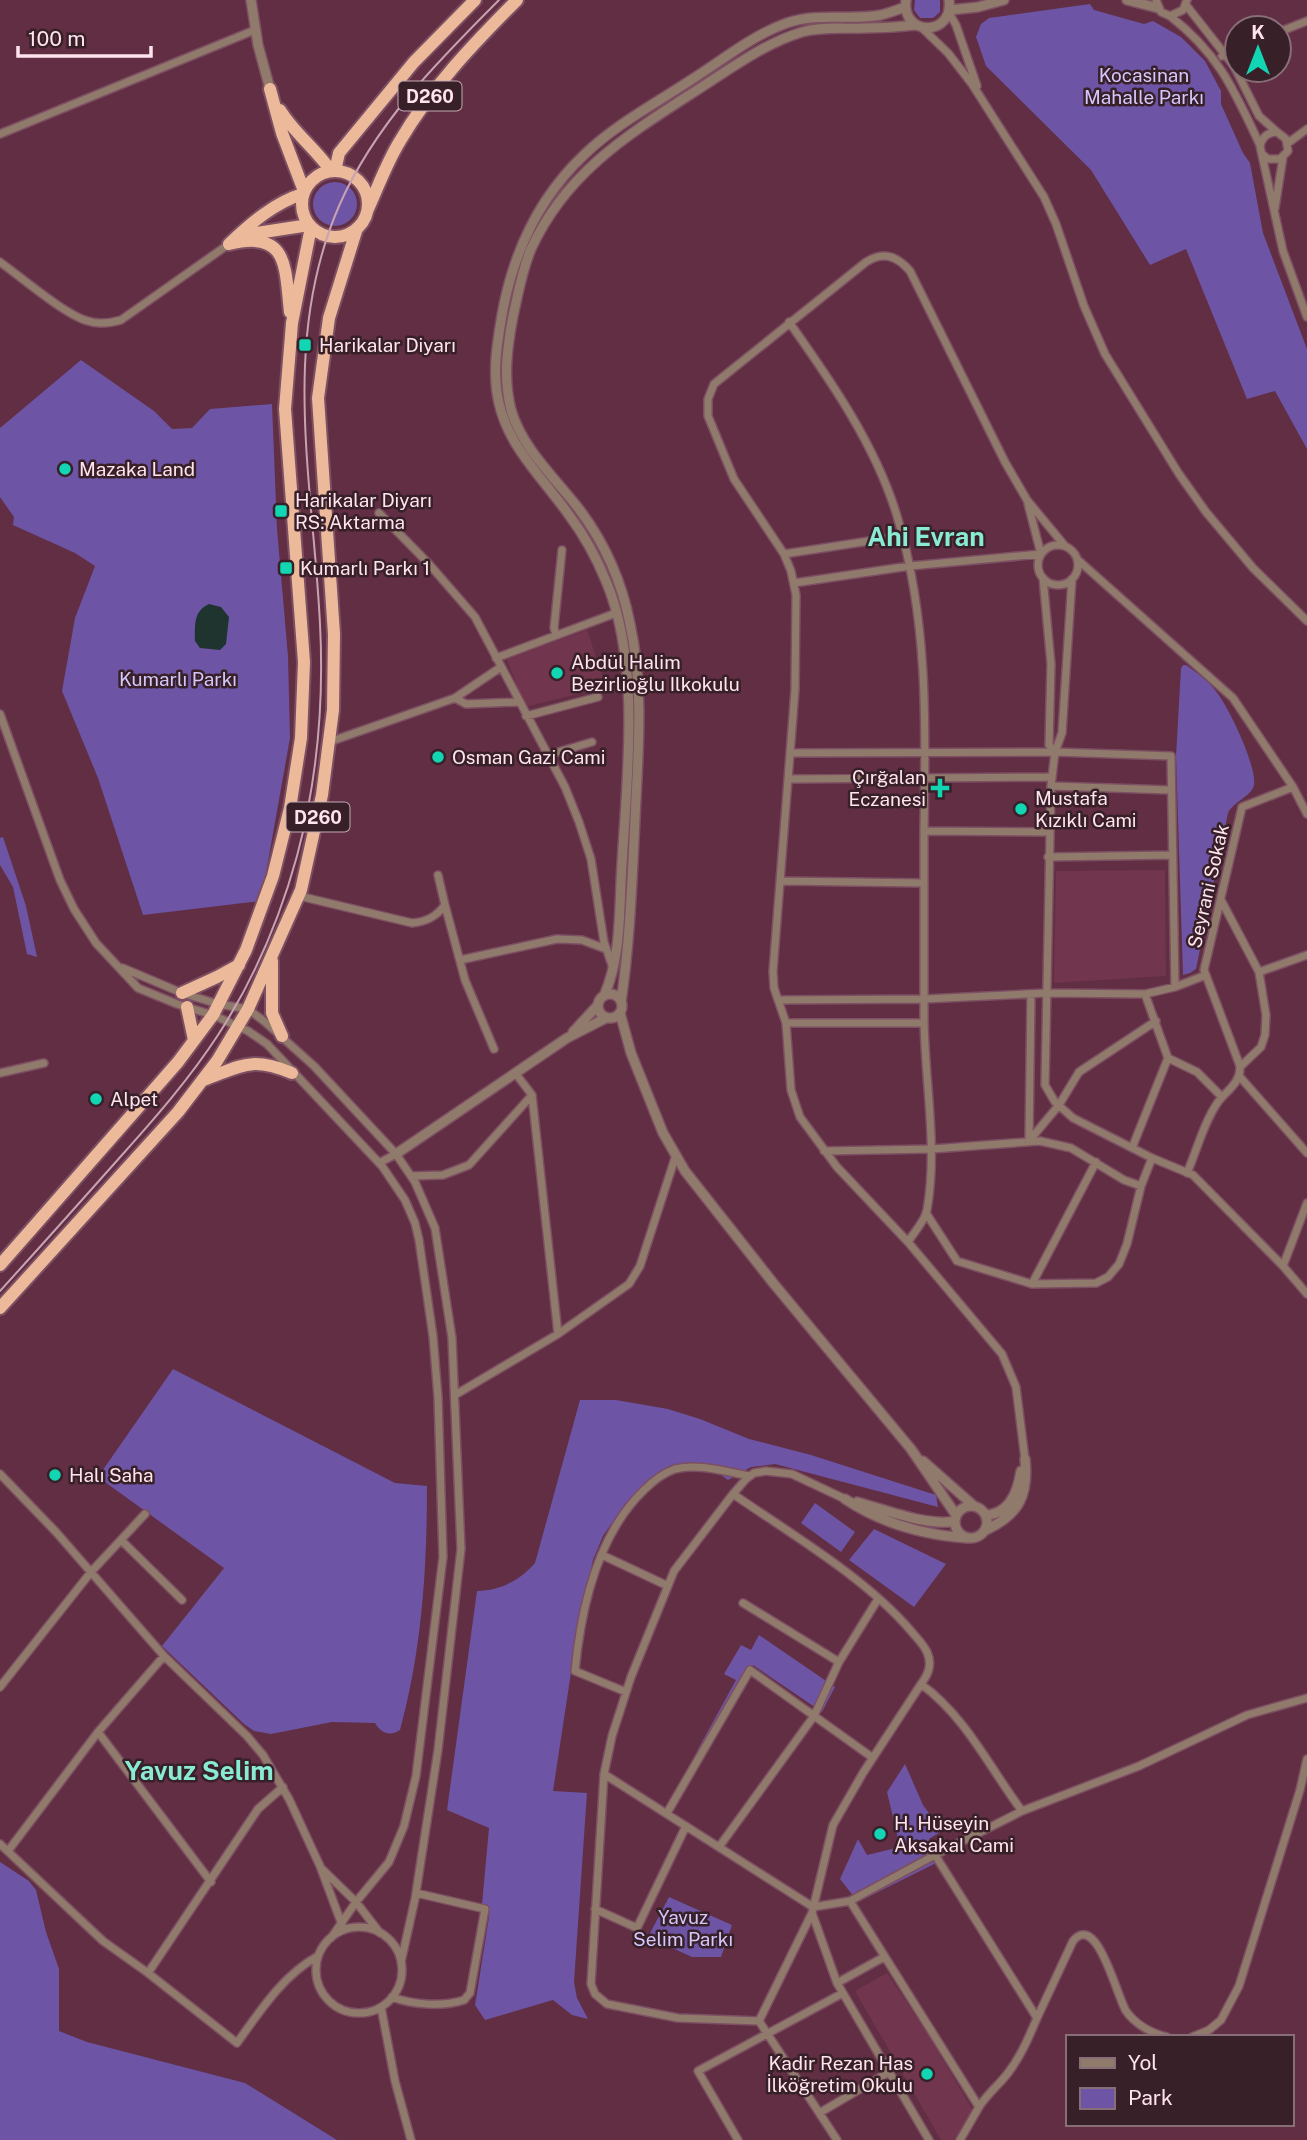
<svg xmlns="http://www.w3.org/2000/svg" width="1307" height="2140" font-family="'Public Sans',sans-serif">
<style>
.built{fill:#71364e}
.green{fill:#6d54a5}
.water{fill:#1f342f}
.lines{fill:none;stroke-linecap:round;stroke-linejoin:round}
.minor-casing{stroke:#7d4f62;stroke-width:10}
.tertiary-casing{stroke:#7d4f62;stroke-width:12}
.trunk-casing{stroke:#7d4f62;stroke-width:16}
.minor{stroke:#907a6b;stroke-width:7}
.tertiary{stroke:#907a6b;stroke-width:9}
.trunk{stroke:#ecba9a;stroke-width:12}
.tram{stroke:#c7a3b1;stroke-width:2}
.poi-dot{fill:#12d5b4;stroke:#382029;stroke-width:2.5}
.labels{text-anchor:middle;dominant-baseline:central;stroke-width:5;stroke-linejoin:round;paint-order:stroke}
.shield{fill:#382029;stroke:#c3a9b2;stroke-width:2}
.shield-label{font-size:18px;font-weight:bold;fill:#ffe4ed}
.park-label{font-size:19px;fill:#d4c7fb;stroke:#382029}
.poi-label{font-size:19px;fill:#ffe4ed;stroke:#382029;text-anchor:start}
.street-label{font-size:19px;fill:#ffe4ed;stroke:#382029}
.district-label{font-size:26px;font-weight:bold;fill:#89ebd3;stroke:#382029}
</style>
<rect width="100%" height="100%" fill="#612e43"/>
<path class="built" d="M587,630L606,687L525,707L507,659Z
M1165,870L1166,976L1054,983L1056,871Z
M887,1973L927,2033L975,2114L965,2140H941L855,1991Z"/>
<path class="green" d="M915,0H940V12L933,18H920L914,10Z
M1090,4L1094,10L1144,24L1153,21L1181,37L1205,61L1221,91V104L1243,153L1250,163L1263,233L1307,349V449L1275,391L1247,399L1186,249L1150,265L1091,170L986,66L976,37L981,24L989,18Z
M313 204a22 22 0 1 1 44 0a22 22 0 1 1-44 0Z
M81,360L154,411L172,429L192,428L210,409L272,404L277,529L288,656L290,738L261,901L143,915L98,778L62,691L75,618L95,566L75,553L13,525L14,517L0,497V428Z
M1183,665H1186C1196,672 1207,680 1215,690C1228,705 1257,766 1254,785C1252,796 1234,801 1228,813L1196,969L1190,973L1183,975L1176,756L1181,668Z
M3,837L26,906L37,957L27,954L13,887L0,865V838Z
M173,1369L395,1483L427,1486C427,1568 422,1650 400,1730C390,1737 381,1733 375,1723L332,1722L271,1734L254,1731L244,1724L162,1646L224,1568L98,1477Z
M580,1400H616L668,1409L700,1419L749,1439L811,1455L936,1495L938,1507L775,1464L751,1467L728,1480L710,1467L675,1471L643,1487L625,1504L603,1536L593,1560L577,1633L553,1791L587,1793L574,1982L577,1998L588,2019L572,2015L553,2000L485,2020L475,2005L489,1917L488,1907L482,1904L489,1828L447,1810L477,1591C501,1590 519,1581 535,1563Z
M815,1503L855,1532L841,1552L801,1523Z
M874,1529L946,1564L914,1607L849,1560Z
M759,1635L835,1687L822,1712L753,1665L703,1755L697,1751L736,1680L724,1674L741,1645L751,1650Z
M905,1764L923,1805L942,1831L929,1839L942,1860L858,1902L840,1879L858,1839L867,1855L900,1847L887,1792Z
M0,1862L29,1881L36,1890L46,1932L59,1969V2031L87,2042L245,2083L337,2140H0Z
M669,1897L732,1925L721,1957H692L648,1937Z"/>
<path class="water" d="M209,604L221,607L229,617L226,644L220,650L200,648L195,641C195,626 193,611 209,604Z"/>
<g class="lines">
<defs>
<path id="minor" d="M1156,0L1161,12L1170,16L1183,10L1187,0
M1186,5L1234,66L1259,116L1277,132
M949,13L956,25L977,86
M1170,16C1219,54 1234,90 1260,145
M921,27L948,53L972,84L1044,197L1056,224L1084,306L1105,354L1179,474L1206,512L1253,568L1307,621
M1279,32L1307,21
M1222,56L1237,49
M0,134L255,30
M1288,143L1307,129
M1262,154L1268,159H1280L1288,151L1286,139L1277,132C1268,132 1262,137 1260,146L1283,251L1307,317
M1275,208L1283,157
M0,262C21,277 65,315 88,321C99,325 110,323 121,320L229,244
M789,322C831,381 876,446 897,516C928,618 926,724 924,830C924,893 924,957 924,1020C925,1084 938,1147 927,1210C925,1221 914,1232 908,1242
M379,513L429,564L475,617L565,787L579,822L591,859L604,942L613,968
M1038 565a20 20 0 1 1 40 0a20 20 0 1 1-40 0Z
M784,554L902,536
M1078,560L1233,698L1293,787L1307,814
M1043,578L1051,664L1049,745L1055,752
M1072,579L1062,733L1055,752L1051,786L1045,1085L1055,1102L1073,1118L1152,1158L1193,1175L1283,1266L1307,1294
M794,583L910,566L1041,554L1028,504
M556,635L554,628L562,550
M496,658L616,613
M455,698L501,667
M0,714L60,880L74,909L96,943L138,988L177,1004L213,1015L248,1031L267,1044L382,1166L405,1200L415,1223L419,1240L433,1336L438,1397L443,1557L416,1776L404,1826L389,1862L356,1902L331,1938
M526,716L598,697
M329,742L455,698L466,704L519,702
M790,753L1055,752L1171,756L1175,987
M548,755L592,742
M789,779L1051,777
M1051,786L1170,790
M924,831L1049,832
M1048,857L1172,855
M780,881L924,883
M299,896L412,923C426,922 436,917 445,905L438,875
M1221,900L1259,972L1266,1015L1265,1035L1261,1047L1240,1067
M445,905L465,980L494,1049
M460,960L557,939L582,940L606,949
M123,968L182,993L218,1004L248,1009L265,1022L314,1066L396,1154L415,1182L435,1228L452,1338L461,1549L438,1750L415,1899L401,1962
M1259,972L1307,955
M778,1000L925,999L1046,993L1145,994L1175,987L1206,975
M786,1023H924
M1168,1058L1197,1072L1222,1097
M0,1073L44,1063
M516,1074L532,1095L558,1334
M1240,1077L1307,1153
M1029,1140L1031,995
M1029,1141L1059,1105L1079,1072L1156,1021
M1132,1148L1168,1058L1145,994
M824,1151L932,1149L1040,1141L1071,1148L1124,1180L1141,1186L1152,1158
M379,1163L396,1154
M1187,1173C1197,1150 1204,1122 1218,1102C1227,1090 1241,1083 1240,1066L1204,970L1242,807L1293,787
M411,1176L443,1175L469,1165L532,1095
M926,1213L957,1261L1032,1284L1096,1283L1108,1277L1119,1264L1127,1244L1141,1186
M1283,1266L1307,1203
M1032,1284L1096,1162
M455,1395L558,1334L629,1284L640,1266L676,1155
M1025,1459L1016,1387L1002,1354L908,1242L837,1167L800,1117L791,1090L786,1023L774,988L773,971L795,690L796,595L791,571L784,554L734,479L708,416V399L714,384L866,262C884,251 897,256 910,271L1005,462L1027,500L1065,546
M0,1474L56,1532L164,1656L247,1736L263,1755L289,1799L320,1866L344,1930
M733,1494C791,1534 866,1578 911,1631C917,1638 924,1645 927,1652C931,1661 930,1670 925,1678L863,1773L833,1825L812,1913L837,1983L929,2140
M121,1540L182,1600
M602,1555L668,1586
M743,1603L839,1662
M921,1684C966,1717 989,1767 1022,1811L1139,1766L1247,1715L1307,1698
M0,1687L91,1572L145,1514
M626,1692L575,1671C581,1608 597,1535 644,1490C653,1481 663,1473 675,1469C699,1463 726,1472 750,1476
M98,1732L211,1882
M604,1774L813,1907L850,1901L979,2107L960,2140
M283,1787L258,1809L148,1973L237,2043C260,2011 283,1975 318,1956
M667,1813L750,1670L873,1758
M0,1844L103,1941L148,1973
M719,1847L814,1716L839,1662L878,1599
M8,1851L98,1732L164,1656
M935,1855L1022,1811
M322,1869L356,1902L380,1933
M850,1901L935,1855L1037,2018C1029,2037 1021,2056 1008,2073C999,2085 987,2094 979,2107
M595,1909L637,1928L686,1826
M812,1913L759,2021L678,2018L607,2004L595,1994L591,1984L604,1774L612,1736L631,1677L674,1571L733,1494L746,1479L754,1473L766,1471L792,1474L845,1499
M316 1970a43 43 0 1 1 86 0a43 43 0 1 1-86 0Z
M837,1983L884,1957
M392,1997C413,2005 443,2007 464,2000L470,1993L485,1909L416,1893
M381,2007L395,2081L411,2140
M1037,2018L1073,1941C1097,1911 1117,1997 1126,2011C1135,2024 1151,2033 1167,2037
M759,2021L837,2140
M1192,2037L1209,2030L1221,2020L1239,1986L1300,1790L1307,1759
M821,2112L889,2072
M738,2140L698,2071L843,1993"/>
<path id="tertiary" d="M251,0L258,45L270,89
M906,0C901,37 954,37 949,0
M1127,0L1158,8
M950,10L978,7L1004,0
M598 1006a12 12 0 1 1 24 0a12 12 0 1 1-24 0Z
M604,996C622,955 619,907 622,864C627,777 641,663 606,581C597,559 584,535 569,515C544,479 509,448 499,403C492,374 497,344 502,315C513,254 539,197 585,154C616,124 658,102 694,78C724,59 753,35 787,23C818,12 849,21 881,15C889,13 897,10 905,7
M621,1002C630,941 632,880 635,819C638,753 644,688 630,624C622,583 604,542 579,509C555,478 522,448 511,410C503,378 507,348 513,316C518,294 522,270 531,249C566,172 629,134 697,90C730,69 765,43 802,32C822,26 845,29 865,28C882,28 899,27 916,25
M620,1013L631,1053L663,1133L685,1171L774,1284L911,1449L956,1515
M573,1032L598,1005
M396,1154L567,1038L606,1018
M923,1461L974,1506
M845,1499C881,1523 924,1535 967,1538
M857,1502C884,1509 929,1527 955,1521
M955 1522a16 16 0 1 1 32 0a16 16 0 1 1-32 0Z
M986,1515C1010,1514 1018,1491 1021,1471
M986,1530C1018,1515 1029,1496 1025,1459"/>
<path id="trunk" d="M270,89L282,133L304,191
M280,110C294,133 316,149 331,171
M302 204a33 33 0 1 1 66 0a33 33 0 1 1-66 0Z
M335,171L339,153L414,62L475,0
M368,209C378,187 387,162 400,141C431,88 474,43 517,0
M241,238L257,233L309,225
M229,244C289,229 285,268 290,312
M229,244C250,224 275,202 303,194
M272,961V1013L282,1036
M182,993L217,977L239,965
M187,1007L194,1040
M203,1080C242,1066 250,1056 292,1073
M0,1265L178,1062L213,1015L246,950L273,876L290,808L301,738L304,662L285,409L292,323L311,227
M0,1308L178,1112L217,1061L248,1009L301,890L322,795L333,710L334,634L318,398L329,318L357,228"/>
</defs>
<use href="#minor" class="minor-casing"/>
<use href="#tertiary" class="tertiary-casing"/>
<use href="#trunk" class="trunk-casing"/>
<use href="#minor" class="minor"/>
<use href="#tertiary" class="tertiary"/>
<use href="#trunk" class="trunk"/>
<path class="tram" d="M0,1291C41,1246 82,1200 122,1155C156,1117 190,1078 218,1035C253,981 280,918 297,856C317,781 324,701 320,624C313,482 280,342 339,206C375,124 437,62 499,0"/>
</g>
<g class="poi-dot">
<rect x="298" y="338" width="14" height="14" rx="3.5"/>
<circle cx="65" cy="469" r="7"/>
<rect x="274" y="504" width="14" height="14" rx="3.5"/>
<rect x="279" y="561" width="14" height="14" rx="3.5"/>
<circle cx="557" cy="673" r="7"/>
<circle cx="438" cy="757" r="7"/>
<path d="M936.5 777.5h7v7h7v7h-7v7h-7v-7h-7v-7h7z"/>
<circle cx="1021" cy="809" r="7"/>
<circle cx="96" cy="1099" r="7"/>
<circle cx="55" cy="1475" r="7"/>
<circle cx="880" cy="1834" r="7"/>
<circle cx="927" cy="2074" r="7"/>
</g>
<g class="labels">
<g class="shield">
<rect x="398.5" y="81.5" width="63" height="29" rx="5"/>
<rect x="286.5" y="802.5" width="63" height="29" rx="5"/>
</g>
<g class="shield-label">
<text x="430" y="96">D260</text>
<text x="318" y="817">D260</text>
</g>
<g class="park-label">
<text x="1144" y="75">Kocasinan<tspan x="1144" dy="22">Mahalle Parkı</tspan></text>
<text x="178" y="679">Kumarlı Parkı</text>
<text x="683" y="1917">Yavuz<tspan x="683" dy="22">Selim Parkı</tspan></text>
</g>
<g class="poi-label">
<text x="319" y="345">Harikalar Diyarı</text>
<text x="79" y="469">Mazaka Land</text>
<text x="295" y="500">Harikalar Diyarı<tspan x="295" dy="22">RS: Aktarma</tspan></text>
<text x="300" y="568">Kumarlı Parkı 1</text>
<text x="571" y="662">Abdül Halim<tspan x="571" dy="22">Bezirlioğlu Ilkokulu</tspan></text>
<text x="452" y="757">Osman Gazi Cami</text>
<text x="926" y="777" text-anchor="end">Çırğalan<tspan x="926" dy="22">Eczanesi</tspan></text>
<text x="1035" y="798">Mustafa<tspan x="1035" dy="22">Kızıklı Cami</tspan></text>
<text x="110" y="1099">Alpet</text>
<text x="69" y="1475">Halı Saha</text>
<text x="894" y="1823">H. Hüseyin<tspan x="894" dy="22">Aksakal Cami</tspan></text>
<text x="913" y="2063" text-anchor="end">Kadir Rezan Has<tspan x="913" dy="22">İlköğretim Okulu</tspan></text>
</g>
<g class="street-label">
<text transform="translate(1208 886) rotate(-77)">Seyrani Sokak</text>
</g>
<g class="district-label">
<text x="926" y="536">Ahi Evran</text>
<text x="199" y="1770">Yavuz Selim</text>
</g>
</g>
<rect x="1066" y="2035" width="228" height="91" fill="#382029" stroke="#886e77" stroke-width="2"/>
<rect x="1080" y="2058" width="35" height="10" fill="#907a6b" stroke="#886e77" stroke-width="2"/>
<text x="1128" y="2070" font-size="21" fill="#ffe4ed">Yol</text>
<rect x="1080" y="2088" width="35" height="21" fill="#6d54a5" stroke="#886e77" stroke-width="2"/>
<text x="1128" y="2105" font-size="21" fill="#ffe4ed">Park</text>
<g transform="translate(1258 49)"><circle r="33" fill="#382029" stroke="#886e77" stroke-width="2"/>
<path d="M0-5L12 26L0 18L-12 26Z" fill="#12d5b4"/>
<text y="-10" font-size="19" font-weight="bold" text-anchor="middle" fill="#ffe4ed">K</text>
</g>
<path d="M18 46v10h133v-10" fill="none" stroke="#ffe4ed" stroke-width="3.5"/>
<text x="28" y="46" font-size="21" fill="#ffe4ed" stroke="#382029" stroke-width="5" paint-order="stroke">100 m</text>
</svg>
